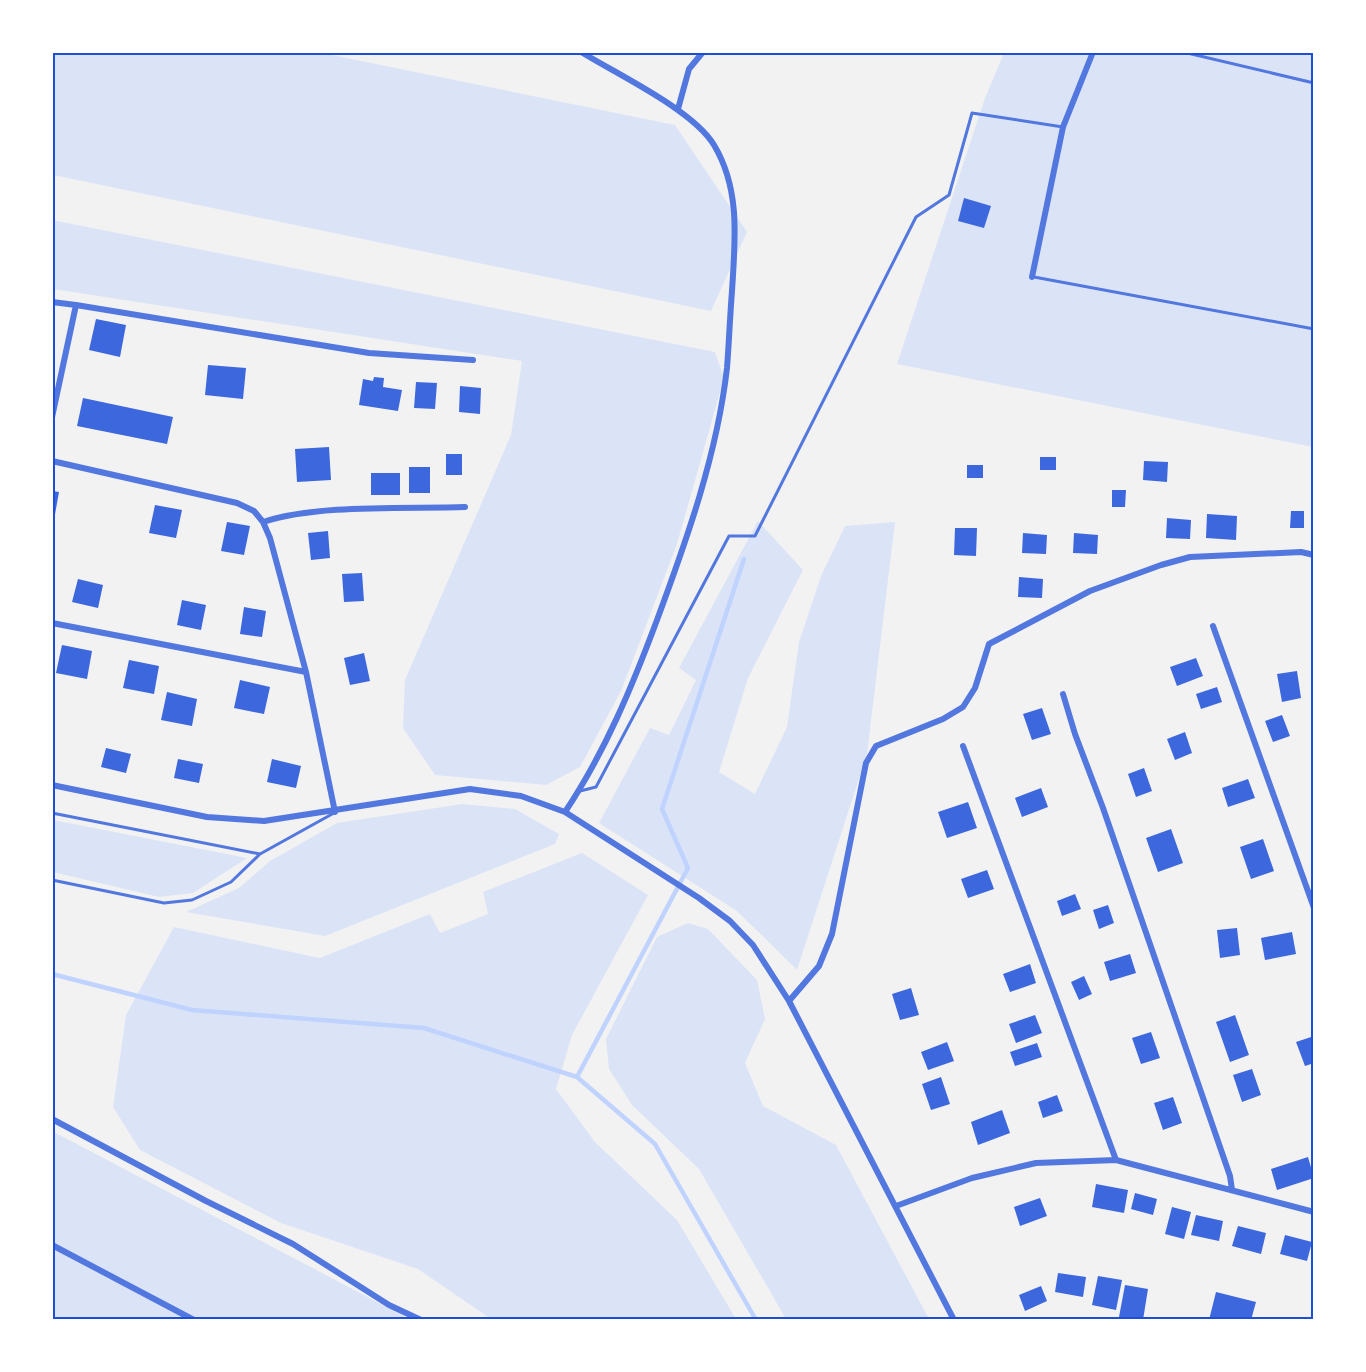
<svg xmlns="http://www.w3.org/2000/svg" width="1366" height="1372" font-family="Barlow,sans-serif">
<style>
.green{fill:#dbe4f7}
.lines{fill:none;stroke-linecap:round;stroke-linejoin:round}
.stream{stroke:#bfd3fe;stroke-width:4.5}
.building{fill:#3d67dc}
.service{stroke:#5277de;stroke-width:3}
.minor{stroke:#5277de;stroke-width:6}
.neatline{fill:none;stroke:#1d4ed8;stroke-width:2}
</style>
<rect width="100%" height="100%" fill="#f2f2f2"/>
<path class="green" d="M53,53H322L675,125L747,232L711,311L53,175Z
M1004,53H1313V447L897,364L985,98Z
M52,220L715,352L724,378L677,544L621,691L580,767L546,785L435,775L403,728L405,680L511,435L522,361L53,289Z
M758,521L803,570L748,678L719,772L755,794L787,727L799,642L821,576L845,526L895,522L867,754L797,970L737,911L599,823L650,728L669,735L696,680L679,668Z
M462,804L515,809L559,834L555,844L325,936L186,912L239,888L270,861L337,823Z
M53,820L247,858L193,893L159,897L53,872Z
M582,853L648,895L572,1035L556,1089L595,1142L677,1220L736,1319H491L418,1269L281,1223L140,1150L113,1107L126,1015L174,927L320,958L430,914L440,933L488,914L483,892Z
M688,923L708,929L757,980L765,1019L745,1063L763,1106L836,1145L929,1319H786L699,1169L632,1105L609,1069L606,1039L657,937Z
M52,1131L402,1315L407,1319H53Z"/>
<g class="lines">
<path class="stream" d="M744,559L662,809L688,868L577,1077L655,1144L756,1320
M52,974L192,1010L424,1028L577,1077"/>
</g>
<path class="building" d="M964,198L991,206L984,228L958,221Z
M96,319L126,325L120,357L89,350Z
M208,365L246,368L243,399L205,395Z
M374,377L384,378L383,387L402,390L398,411L359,405L363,379L373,381Z
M416,382L437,383L435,409L414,408Z
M460,386L481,388L480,414L459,412Z
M83,398L173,417L167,444L77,426Z
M329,447L331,480L297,482L295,449Z
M446,454H462V475H446Z
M1040,457H1056V470H1040Z
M1144,461L1168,462L1167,482L1143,480Z
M967,465H983V478H967Z
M409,467H430V493H409Z
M371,473H400V495H371Z
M1112,490H1126L1125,507H1112Z
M52,491L59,492L54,520H52Z
M155,505L182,510L176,538L149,533Z
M1291,511H1304V528H1290Z
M1207,514L1237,516L1236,540L1206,538Z
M1167,518L1191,520L1190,539L1166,538Z
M227,522L250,526L244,555L221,551Z
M955,528H977L976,556L954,555Z
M328,531L330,558L311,560L308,533Z
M1023,533L1047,535L1046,554L1022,553Z
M1074,533L1098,535L1097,554L1073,553Z
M362,573L364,601L344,602L342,574Z
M1019,577L1043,579L1042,598L1018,597Z
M78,579L103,585L98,608L72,602Z
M182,600L206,605L201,630L177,625Z
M244,607L266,611L262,637L240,634Z
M62,645L92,651L87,679L56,673Z
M364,653L370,681L350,685L344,658Z
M1196,658L1203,676L1177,686L1170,667Z
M129,660L159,666L154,694L123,688Z
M1297,671L1301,698L1282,702L1277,674Z
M240,680L270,687L264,714L234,708Z
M1217,687L1222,702L1201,709L1196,694Z
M167,692L197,699L192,726L161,720Z
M1042,708L1051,734L1032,740L1023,714Z
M1282,715L1290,736L1273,742L1265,721Z
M1185,732L1192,753L1175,760L1167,739Z
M106,748L131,754L126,773L101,767Z
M178,759L203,764L199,783L174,778Z
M272,759L301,766L296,788L267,782Z
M1144,768L1152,791L1136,797L1128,774Z
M1248,779L1255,798L1228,807L1222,788Z
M1041,788L1048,807L1022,817L1015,798Z
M968,802L977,828L947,838L938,812Z
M1171,829L1183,863L1158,872L1146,838Z
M1263,839L1274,871L1251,879L1240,847Z
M987,870L994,889L968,898L961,879Z
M1075,894L1081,909L1062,916L1057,901Z
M1108,905L1114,923L1099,929L1093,910Z
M1237,928L1240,955L1220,958L1217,930Z
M1292,932L1296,954L1265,960L1261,938Z
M1130,954L1136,973L1110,981L1104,962Z
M1030,964L1036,983L1010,992L1003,974Z
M1084,976L1092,994L1079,1000L1071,982Z
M911,988L919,1015L900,1020L892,994Z
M1035,1015L1042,1033L1016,1043L1009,1024Z
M1235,1015L1249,1055L1230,1062L1216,1022Z
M1151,1032L1160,1058L1141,1064L1132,1038Z
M1314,1036V1063L1305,1066L1296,1042Z
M947,1042L954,1061L928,1070L921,1052Z
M1037,1043L1042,1057L1015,1066L1010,1052Z
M1252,1069L1261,1095L1242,1102L1233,1075Z
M941,1077L950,1104L931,1110L922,1084Z
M1057,1095L1063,1111L1043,1118L1038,1102Z
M1173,1097L1182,1123L1163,1130L1154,1103Z
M1002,1110L1010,1133L978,1145L971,1122Z
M1308,1157L1314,1178L1277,1190L1271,1169Z
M1096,1184L1128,1190L1124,1213L1092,1207Z
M1135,1193L1157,1199L1153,1215L1131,1209Z
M1040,1198L1047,1216L1020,1226L1014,1207Z
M1172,1207L1191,1212L1184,1239L1165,1234Z
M1196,1215L1223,1221L1219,1241L1191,1235Z
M1238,1226L1266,1233L1261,1254L1232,1246Z
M1285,1235L1312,1242L1307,1261L1280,1254Z
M1058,1273L1086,1277L1083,1297L1055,1292Z
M1098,1276L1122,1280L1116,1310L1092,1305Z
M1125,1285L1148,1289L1143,1320L1119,1317Z
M1041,1286L1047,1301L1025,1311L1019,1295Z
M1216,1292L1256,1302L1251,1320H1209Z"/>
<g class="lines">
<path class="service" d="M1183,52L1314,83
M1034,277L1314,329
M580,791L596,787L729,536H755L916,217L949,195L972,113L1063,127
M52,813L260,854
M52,880L164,903L192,900L231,882L260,854L334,813"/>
<path class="minor" d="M678,109L689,69L703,52
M1032,277L1063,127L1093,52
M52,302L76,305L52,417
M76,305L369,353L473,360
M52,461L237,503L254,511L263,522L270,538L306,672L335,812
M263,522C317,504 406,509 465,507
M52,623L306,672
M1213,626L1314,908
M1063,694L1075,734L1103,808L1230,1176L1232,1190
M963,746L1116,1160
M52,785L207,817L264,821L470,789L521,796L565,812L699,898L730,921L753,945L789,1001L954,1320
M565,812C605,752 632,687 657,620C687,539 717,455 727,368C729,342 730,316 732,291C735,241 741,190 714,145C693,110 617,74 581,52
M789,1001L819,966L832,934L866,763L876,746L943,719L963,707L975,688L989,644L1090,591L1161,565L1190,557L1301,552L1314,555
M52,1119L206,1201L293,1244L389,1305L421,1320
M896,1206L972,1178L1036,1163L1116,1160L1314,1212
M52,1245L194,1320"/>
</g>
<rect width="1366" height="1372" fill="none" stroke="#ffffff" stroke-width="108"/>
<rect x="54" y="54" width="1258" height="1264" class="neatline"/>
</svg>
